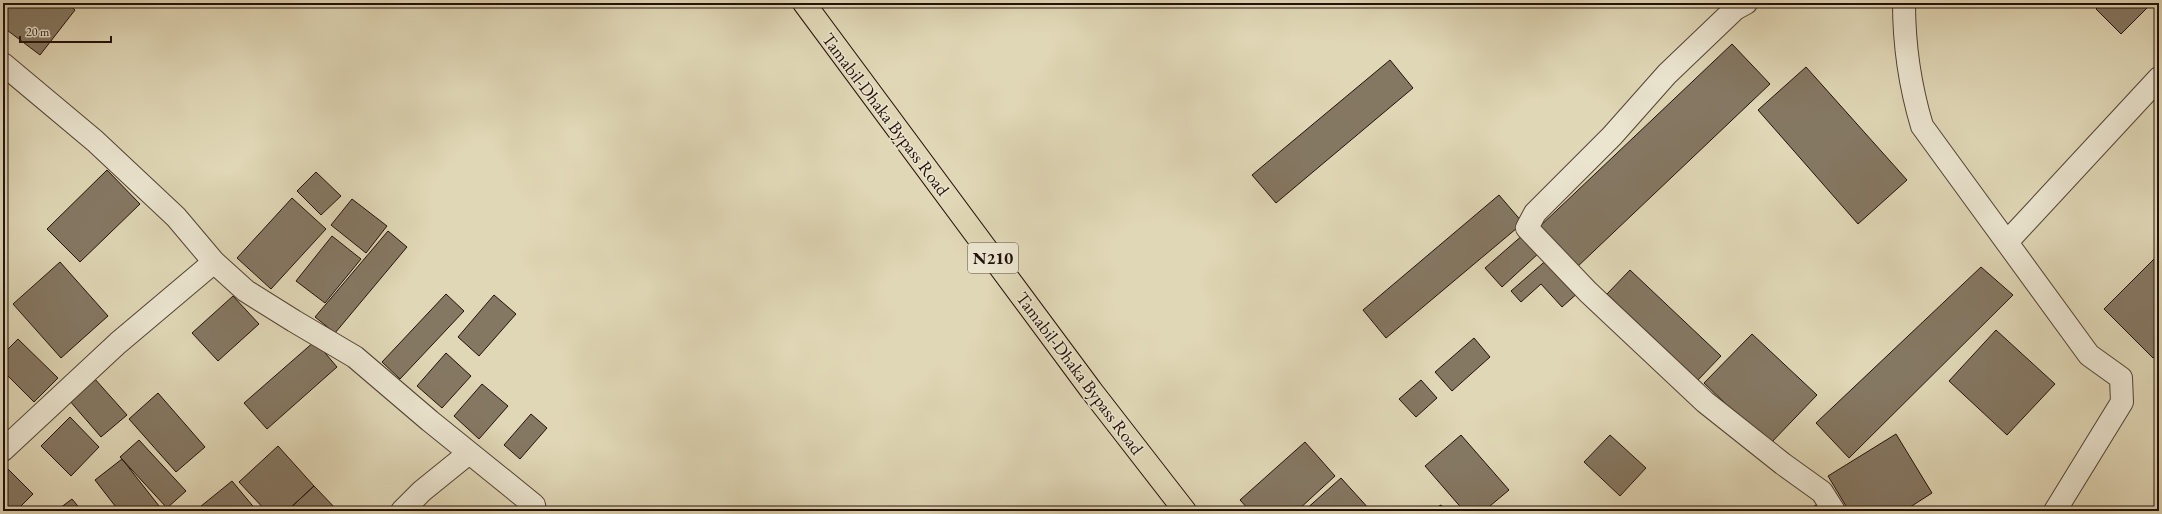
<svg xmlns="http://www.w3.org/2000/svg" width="2162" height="514" font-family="'EB Garamond',serif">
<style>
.building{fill:#857863;stroke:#231109}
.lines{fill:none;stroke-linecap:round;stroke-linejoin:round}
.minor-casing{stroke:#524234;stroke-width:24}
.trunk-casing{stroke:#231109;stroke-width:24}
.minor{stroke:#ebe5d0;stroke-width:22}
.trunk{stroke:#e0d7b6;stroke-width:22}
.labels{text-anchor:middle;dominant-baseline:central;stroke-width:3;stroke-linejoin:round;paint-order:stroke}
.shield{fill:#ebe5d0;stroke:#5f5145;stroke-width:1}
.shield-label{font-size:17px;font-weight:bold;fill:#231109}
.street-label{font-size:18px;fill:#231109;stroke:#ebe5d0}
</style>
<rect width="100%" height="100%" fill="#e0d7b6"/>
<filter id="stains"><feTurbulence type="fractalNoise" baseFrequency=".005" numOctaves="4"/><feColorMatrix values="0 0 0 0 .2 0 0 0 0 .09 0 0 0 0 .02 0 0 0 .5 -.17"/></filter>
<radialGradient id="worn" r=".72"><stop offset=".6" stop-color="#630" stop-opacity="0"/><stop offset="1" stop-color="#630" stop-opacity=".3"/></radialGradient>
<path class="building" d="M3,3H67L75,10L40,55L3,27Z
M2102,3H2152L2121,34L2096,9Z
M1732,44L1770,84L1575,269L1537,229Z
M1390,60L1413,88L1276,203L1252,175Z
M1806,67L1907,180L1858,224L1758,110Z
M107,170L140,204L80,262L47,229Z
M316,172L341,196L321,215L297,191Z
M1499,195L1523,223L1386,338L1363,310Z
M292,198L326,229L271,289L237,258Z
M352,199L387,226L366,253L331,225Z
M388,231L407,247L335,333L315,317Z
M1524,234L1540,252L1502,287L1485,268Z
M332,236L361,259L325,303L296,281Z
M2159,254V352L2153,358L2104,309Z
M1550,257L1580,291L1562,307L1541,284L1521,302L1511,291Z
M60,262L108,316L61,358L13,304Z
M1981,267L2013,295L1849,458L1816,423Z
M1630,270L1721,356L1698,380L1607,294Z
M446,294L464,311L400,379L382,362Z
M494,295L516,314L479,356L458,337Z
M233,296L259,324L218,361L192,333Z
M1996,330L2055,384L2007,435L1949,381Z
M1752,334L1817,395L1769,445L1704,383Z
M1474,338L1490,357L1452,391L1435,372Z
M18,339L58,378L34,402L3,371V354Z
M315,341L337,367L267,429L244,403Z
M446,353L471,376L442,408L417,386Z
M94,378L127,415L101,437L69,400Z
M1421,380L1437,398L1416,417L1399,399Z
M482,384L508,406L479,439L454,416Z
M158,393L205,447L176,472L129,419Z
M531,414L547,428L520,459L504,445Z
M70,417L99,447L71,476L41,446Z
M1896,434L1932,493L1904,511H1849L1828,476Z
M1461,435L1509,490L1484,511H1464L1425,466Z
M1610,435L1646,468L1620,496L1584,462Z
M139,440L186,491L167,508L120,457Z
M1305,442L1335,476L1297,511H1250L1240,500Z
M278,446L314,486L287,511H266L239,482Z
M122,459L163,511H119L95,480Z
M3,464L33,494L16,511H3Z
M1341,478L1371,511H1304Z
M232,481L257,511H195Z
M314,486L338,511H287Z
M72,499L82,511H56Z
M1818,504L1822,511H1805Z
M1440,505L1452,511H1437Z"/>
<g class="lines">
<defs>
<path id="minor" d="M1746,3L1735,9L1667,74L1612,136L1535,213L1527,228L1588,292L1705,402L1783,464L1822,492L1834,511
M1904,3C1904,45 1910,86 1922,126L2089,355L2121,378L2122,402L2055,511
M3,64L95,141L176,217L214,262L246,291L294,321L355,357L430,421L534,505L535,511
M2007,242L2159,78
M3,450L118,343L214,262
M402,511L422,491L469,453"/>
<path id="trunk" d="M804,3L1091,390L1185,511"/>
</defs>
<use href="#minor" class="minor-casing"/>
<use href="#trunk" class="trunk-casing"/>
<use href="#minor" class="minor"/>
<use href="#trunk" class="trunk"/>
</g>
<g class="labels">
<rect class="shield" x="968" y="243" width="50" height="30" rx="3"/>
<g class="shield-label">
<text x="993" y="258">N210</text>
</g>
<g class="street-label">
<text transform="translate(886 114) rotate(53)">Tamabil-Dhaka Bypass Road</text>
<text transform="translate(1080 373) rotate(53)">Tamabil-Dhaka Bypass Road</text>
</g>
</g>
<rect width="2162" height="514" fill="none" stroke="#e0d7b6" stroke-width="16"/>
<rect x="4" y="4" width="2154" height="506" fill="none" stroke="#231109" stroke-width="2"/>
<rect x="8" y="8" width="2146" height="498" fill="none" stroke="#231109"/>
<path d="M20 36v6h91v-6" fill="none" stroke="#231109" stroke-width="2"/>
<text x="26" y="36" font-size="12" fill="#231109" stroke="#ebe5d0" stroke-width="3" paint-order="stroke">20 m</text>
<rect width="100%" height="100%" filter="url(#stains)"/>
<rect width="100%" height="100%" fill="url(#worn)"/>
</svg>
